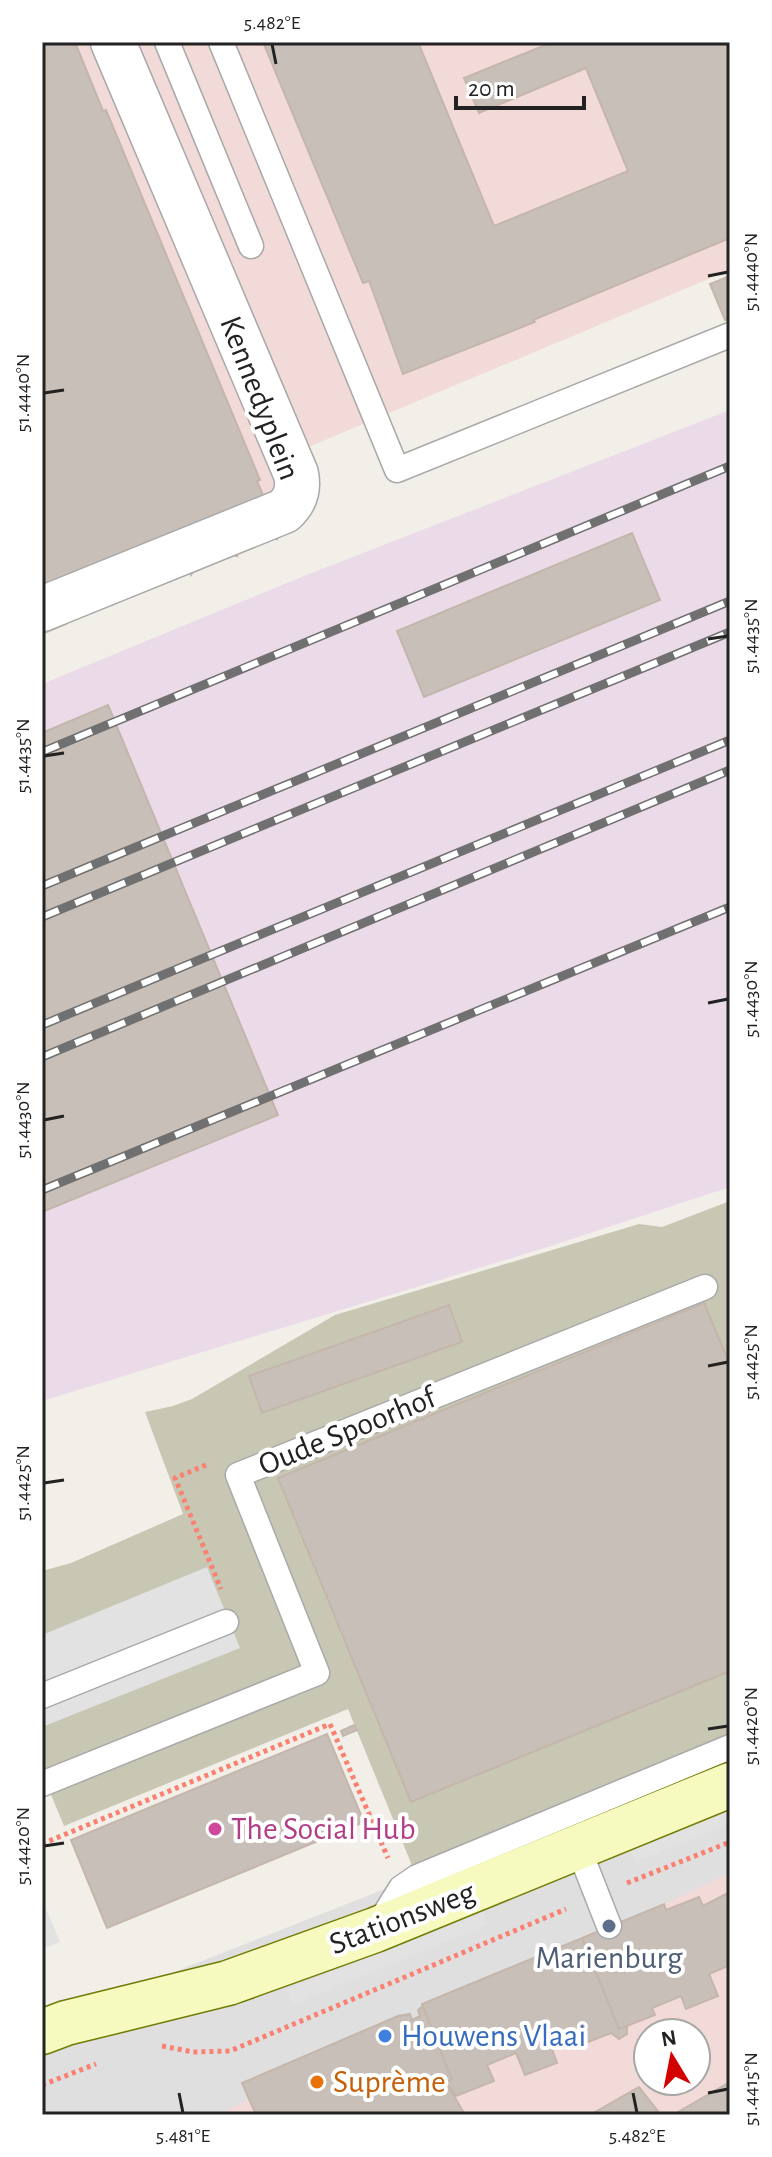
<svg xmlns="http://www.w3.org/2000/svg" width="772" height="2157" font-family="'Alegreya Sans',sans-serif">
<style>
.residential{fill:#e0dfdf;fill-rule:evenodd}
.commercial{fill:#f2dad9;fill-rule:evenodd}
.industrial{fill:#ebdbe8}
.construction{fill:#c7c7b4}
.parking{fill:#e2e2e2}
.building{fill:#c7bfb8;stroke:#c4b6ab;stroke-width:2}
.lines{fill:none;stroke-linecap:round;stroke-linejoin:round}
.lane-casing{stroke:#a9a9a9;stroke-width:27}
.street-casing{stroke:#a9a9a9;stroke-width:47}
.secondary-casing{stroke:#707d05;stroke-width:47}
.path{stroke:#fa8072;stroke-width:5;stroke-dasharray:4 4;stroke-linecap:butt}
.lane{stroke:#fff;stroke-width:24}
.street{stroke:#fff;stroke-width:44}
.secondary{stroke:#f7fabf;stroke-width:44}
.rail-casing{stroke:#707070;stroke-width:9}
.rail{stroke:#fff;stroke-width:6;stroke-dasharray:18;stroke-linecap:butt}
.ticks{fill:none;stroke:#222;stroke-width:3}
.hotel-dot{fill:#d1479c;stroke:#fff;stroke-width:3}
.service-dot{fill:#5c6f8a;stroke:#fff;stroke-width:3}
.shop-dot{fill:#3f7fe0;stroke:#fff;stroke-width:3}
.food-dot{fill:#e8710a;stroke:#fff;stroke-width:3}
.labels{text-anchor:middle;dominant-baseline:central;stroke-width:8;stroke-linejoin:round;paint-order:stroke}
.street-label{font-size:32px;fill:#222;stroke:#fff}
.hotel-label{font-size:32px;fill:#b23c85;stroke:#fff;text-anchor:start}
.service-label{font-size:32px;fill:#4e5e75;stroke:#fff}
.shop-label{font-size:32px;fill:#366cbe;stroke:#fff;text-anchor:start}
.food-label{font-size:32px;fill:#c56008;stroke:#fff;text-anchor:start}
.neatline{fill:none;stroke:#222;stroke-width:3}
.ticks-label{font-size:20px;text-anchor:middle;fill:#222}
</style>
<rect width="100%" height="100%" fill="#f2efe9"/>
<path class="residential" d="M730,1753V2115H42V2024ZM648,2033H696V2081H648Z"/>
<path class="commercial" d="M42,42H730V270L306,448L277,503L42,600Z
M730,1873V2115H216ZM648,2033H696V2081H648Z"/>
<path class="industrial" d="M730,410V1187L548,1247L42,1401V684L304,576Z"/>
<path class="construction" d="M730,1201V1757L420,1885L348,1709L64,1826L42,1773V1571L71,1563L183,1514L145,1412L173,1406L192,1399L335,1315L639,1224L662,1227Z"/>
<path class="parking" d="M207,1567L240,1648L42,1727V1635Z
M730,1806V1823L635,1862L629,1848Z
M42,1899L60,1942L42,1949Z
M482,1909L488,1924L293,2004L287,1990Z"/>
<path class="building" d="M42,42H75L103,111L106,110L260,480L257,481L280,535L277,539L276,537L236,554L237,556L233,555L193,572L191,575L188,569L65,621L66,624L42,634Z
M263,42H418L494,226L628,171L586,68L479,113L464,78L553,42H730V238L533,320L535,322L403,374L371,286L369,281L363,283Z
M730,276V318L725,320L710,284Z
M632,533L660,600L424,697L397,631Z
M108,705L278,1115L42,1212V733Z
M704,1303L730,1365V1671L411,1802L278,1478Z
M449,1305L462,1342L262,1413L249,1376Z
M354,1725L357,1730L343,1736L341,1731Z
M327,1734L364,1822L107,1928L71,1840Z
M730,1892V1965L709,1974L718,1996L686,2009L681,1996L652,2008L655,2015L619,2029L582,1938L664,1904L666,1910L699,1897L703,1906Z
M582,1938L619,2029L627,2026V2034L619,2039L611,2033L583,2044L580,2037L552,2049L557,2063L525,2075L516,2053L487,2065L494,2081L456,2096L446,2082L452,2080L422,2004Z
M423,2006L452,2080L446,2082L465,2115H256L242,2083L398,2016L410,2014L412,2020L420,2016L418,2010Z
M730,2082V2115H673Z
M639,2087L661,2115H590Z"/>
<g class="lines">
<defs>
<path id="lane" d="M167,42L251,246
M221,42L397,470L730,335
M42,1696L226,1622
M42,1784L317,1673L238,1475L705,1287
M578,1847L609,1926
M378,1925L401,1888L417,1877L730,1747"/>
<path id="street" d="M42,609L284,511C296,500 299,489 296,474L113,42"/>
<path id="secondary" d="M42,2032L66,2023L228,1983L375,1930L730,1785"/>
</defs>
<use href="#lane" class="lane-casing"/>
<use href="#street" class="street-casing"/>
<use href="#secondary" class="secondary-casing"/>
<path class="path" d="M206,1465L175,1478L221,1589
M42,1844L330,1724L388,1858
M627,1883L730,1842
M162,2046L193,2052L230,2051L566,1909
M42,2085L96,2064"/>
<use href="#lane" class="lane"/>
<use href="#street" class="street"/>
<use href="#secondary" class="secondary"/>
<defs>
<path id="rail" d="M42,752L730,466
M42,886L730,601
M42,917L730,632
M42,1025L730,740
M42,1057L730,770
M42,1190L730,907"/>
</defs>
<use href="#rail" class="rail-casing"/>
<use href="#rail" class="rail"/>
</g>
<path class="ticks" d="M272,44L276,64M708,276L728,272M44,393L64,390M708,639L728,636M44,756L64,753M708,1003L728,999M44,1120L64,1116M708,1366L728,1362M44,1483L64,1480M708,1729L728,1726M44,1846L64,1843M179,2093L183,2113M633,2093L637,2113M708,2093L728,2089"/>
<circle class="hotel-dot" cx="215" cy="1829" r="8"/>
<circle class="service-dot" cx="609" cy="1926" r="8"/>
<circle class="shop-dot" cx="385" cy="2036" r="8"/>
<circle class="food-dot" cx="317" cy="2082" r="8"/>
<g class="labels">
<g class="street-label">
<text transform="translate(260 398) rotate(69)">Kennedyplein</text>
<text transform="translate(347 1431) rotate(-22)">Oude Spoorhof</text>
<text transform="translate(402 1918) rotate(-21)">Stationsweg</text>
</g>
<g class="hotel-label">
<text x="231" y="1829">The Social Hub</text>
</g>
<g class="service-label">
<text x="609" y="1958">Marienburg</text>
</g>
<g class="shop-label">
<text x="401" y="2036">Houwens Vlaai</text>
</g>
<g class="food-label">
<text x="333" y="2082">Suprème</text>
</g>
</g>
<rect width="772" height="2157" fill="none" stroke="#ffffff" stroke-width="88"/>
<g transform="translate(672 2057) rotate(350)"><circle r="38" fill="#ffffff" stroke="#a7a7a7" stroke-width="2"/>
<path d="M0-6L14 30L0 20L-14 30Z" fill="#d40000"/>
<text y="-12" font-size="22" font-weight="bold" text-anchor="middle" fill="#222222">N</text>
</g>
<path d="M456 96v12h128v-12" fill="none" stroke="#222222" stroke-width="4"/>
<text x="468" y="96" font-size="24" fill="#222222" stroke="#ffffff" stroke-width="6" paint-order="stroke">20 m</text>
<rect x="44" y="44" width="684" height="2069" class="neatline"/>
<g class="ticks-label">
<text x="272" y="29">5.482°E</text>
<text transform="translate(750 272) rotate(-90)" y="7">51.4440°N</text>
<text transform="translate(22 393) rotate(-90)" y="7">51.4440°N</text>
<text transform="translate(750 636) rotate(-90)" y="7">51.4435°N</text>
<text transform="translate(22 756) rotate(-90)" y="7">51.4435°N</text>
<text transform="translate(750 999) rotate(-90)" y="7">51.4430°N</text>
<text transform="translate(22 1120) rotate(-90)" y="7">51.4430°N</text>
<text transform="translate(750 1362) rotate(-90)" y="7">51.4425°N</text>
<text transform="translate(22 1483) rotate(-90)" y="7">51.4425°N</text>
<text transform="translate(750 1726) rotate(-90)" y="7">51.4420°N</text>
<text transform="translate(22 1846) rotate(-90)" y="7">51.4420°N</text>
<text transform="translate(750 2089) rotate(-90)" y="7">51.4415°N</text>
<text x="183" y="2142">5.481°E</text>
<text x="637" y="2142">5.482°E</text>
</g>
</svg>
